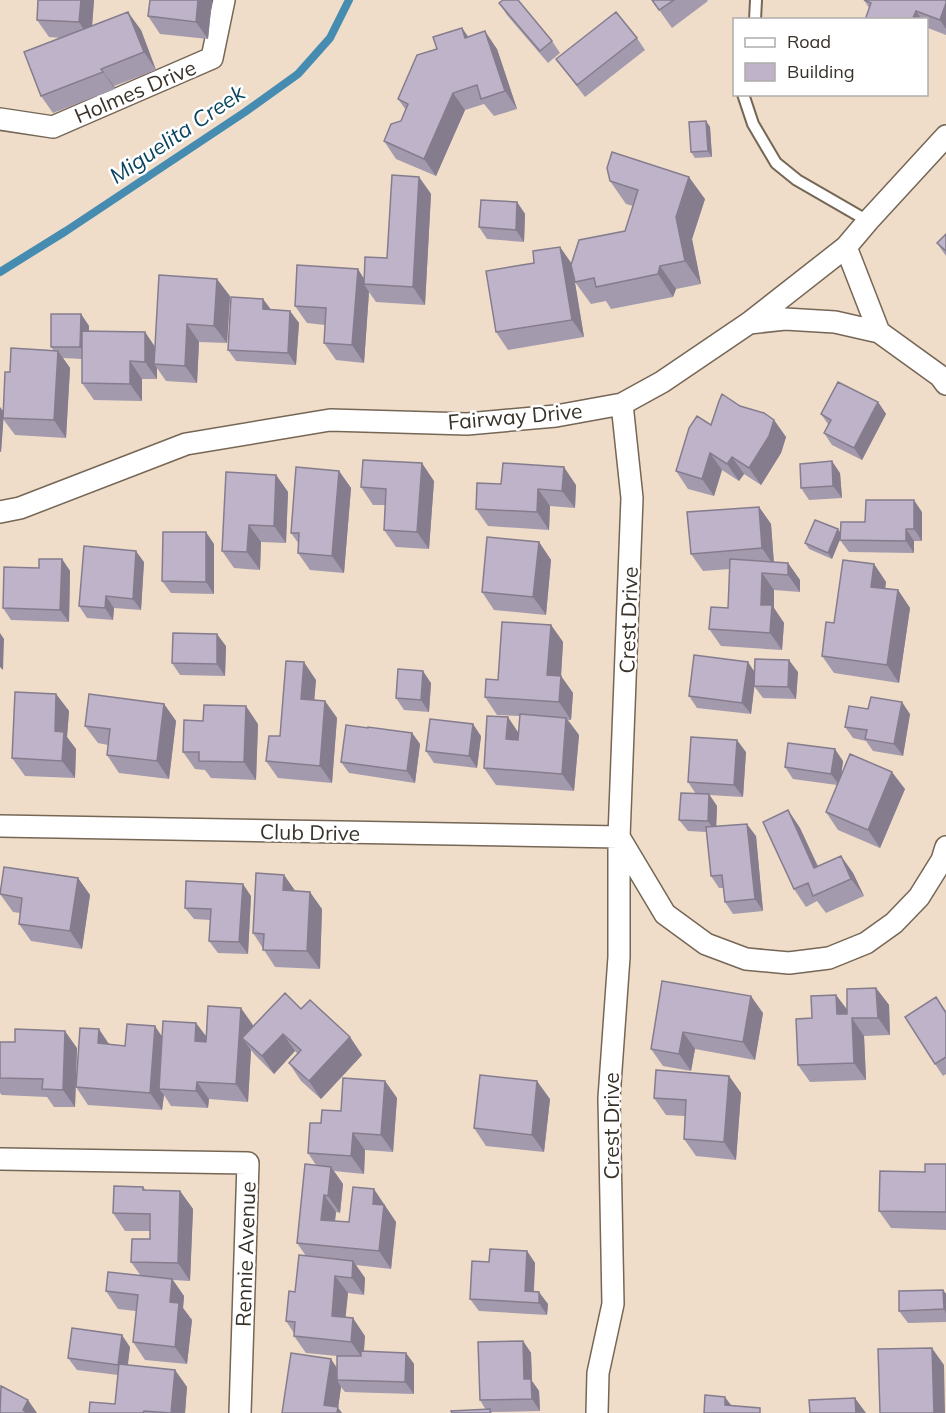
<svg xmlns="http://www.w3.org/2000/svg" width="946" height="1413" font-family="Mulish,sans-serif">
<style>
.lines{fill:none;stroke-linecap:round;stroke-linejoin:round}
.stream{stroke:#468cb1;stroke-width:8}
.service-casing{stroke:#766655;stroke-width:14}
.minor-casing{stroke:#766655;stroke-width:24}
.service{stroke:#fff;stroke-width:10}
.minor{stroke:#fff;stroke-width:21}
.wall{fill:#a39aad}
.shaded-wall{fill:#857d8d}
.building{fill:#beb3c9;stroke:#857d8d;stroke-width:1.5}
.labels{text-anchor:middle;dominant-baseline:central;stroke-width:5;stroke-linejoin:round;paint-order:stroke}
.street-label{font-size:21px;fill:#39322a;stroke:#fff}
.water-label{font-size:22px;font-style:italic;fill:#0a4560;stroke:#fff}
</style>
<rect width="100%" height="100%" fill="#efddca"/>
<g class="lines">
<path class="stream" d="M0,272L66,231L245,112L298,74L330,38L349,0"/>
<defs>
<path id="service" d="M755,20L756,0
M743,94L753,124L776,163L797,180L868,221"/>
<path id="minor" d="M0,119L53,127L212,58L224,0
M846,247L879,332L940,376L946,384
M749,323L785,319L835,322L879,332
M0,512L20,508L186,444L330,420L467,424L556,416L622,404L662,382L749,323L846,247L868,221L946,136
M0,826L619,837L665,914L706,944L746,959L789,963L829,958L866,943L894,923L919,897L942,860L946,847
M0,1159L248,1163L240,1413
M597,1413L598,1373L613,1304L609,1098L619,957V837L632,498L622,404"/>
</defs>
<use href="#service" class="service-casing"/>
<use href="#minor" class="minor-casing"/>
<use href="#service" class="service"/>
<use href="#minor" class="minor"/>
</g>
<path class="wall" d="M38,0H94L92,26L141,30L156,70L114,86L115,89L53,113L41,96L61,38L49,37L37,20Z
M150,0H212L208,39L160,34L148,16Z
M652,0H707L708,1L672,28Z
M864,0H946V35L928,28L927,32V20H865L869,8Z
M499,3L552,41L560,53L548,63L507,15Z
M462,28L468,37L497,49L517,109L494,116L484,104L465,110L436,176L396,159L384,141L401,121L406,110L398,99L437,49Z
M637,38L645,50L585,97L556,59Z
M706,121L710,127L712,157L695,158L691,152Z
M419,177L431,194L425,305L376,302L369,292L364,363L336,360L324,343L325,325L307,323L295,306L364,279L387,258Z
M610,181L705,199L692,239L701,284L676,289L673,297L611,309L606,301L591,304L575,282L574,278L584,337L508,350L496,332L560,247L571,264L625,231L633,206L626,204Z
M517,202L525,214L524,242L487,239L479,227Z
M946,234V256L937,243Z
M159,275L230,296L227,343L199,342L197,383L166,381L157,368V379H142V401L94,400L82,383V359L63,358L70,368L66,438L15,435L3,419L1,452H0V407L3,411L10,372L54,351L51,347L81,314L89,326V331L145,332L155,347Z
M263,299L271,310L290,311L299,323L296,365L236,361L228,350Z
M878,402L886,414L862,460L832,445L824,433L828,424L821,414Z
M740,406L774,420L786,437L781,453L761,485L744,474L739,481L722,470L714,496L688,489L676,471L711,425Z
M339,471L351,488L344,573L310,570L298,553L299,544L291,533Z
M840,473L842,498L809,500L801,488Z
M276,475L288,492L286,543L261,542L260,570L234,568L222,551Z
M434,481L429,549L396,547L384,530L385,505H373L361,487Z
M501,484L576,485L575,508L550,506L549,530L488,526L476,509Z
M759,507L771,524L774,562L788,563L800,580V592L774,590V608L784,623L782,650L721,646L709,629L728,608L730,569L703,571L691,554Z
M922,512V541H914V553L849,552L840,540V538L832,559L809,549L805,543L840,533L865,522Z
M539,542L551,560L546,615L494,610L482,592Z
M214,544V594L171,593L162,581Z
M62,559L70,571L69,622L11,620L3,608L39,568Z
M144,562L141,610L114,608L113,620L87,618L79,606Z
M874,564L886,582L885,589L898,590L910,608L899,683L834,673L822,656L834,623Z
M551,625L563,642L561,676L573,693L571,720H568L579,735L574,791L496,785L484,768L519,733L520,716L497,715L485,697L498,680Z
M226,646L225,676L180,675L172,663Z
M755,672H798L796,699L763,698L754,686L751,714L697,708L689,696Z
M316,680L314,700L325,701L337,718L332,783L278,778L266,761L280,736Z
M431,683L429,712L404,710L396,698Z
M56,694L69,711L67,737L76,749L75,778L25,776L12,758Z
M164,704L176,721L169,779L119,773L107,755L108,745L98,743L85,726Z
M868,709L910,714L903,756L873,751L866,741L853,738L845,727Z
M258,724L256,780L211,778L205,770L195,769L183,752Z
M368,728L412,733L420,744L415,783L349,773L341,762Z
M481,736L477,768L434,763L426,751Z
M746,752L743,797L709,795L717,806L716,826L756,836L763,911L733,914L725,902L723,888H719L711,876L706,832L688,831L679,820L696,794L688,782Z
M843,761L841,776L905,789L880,848L838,830L826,812L837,785L793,779L785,767Z
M788,810L800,828L818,866L841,856L853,873L864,896L826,913L817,901L806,907L794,889Z
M284,875L295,891L322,909L320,969L275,967L253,933Z
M78,878L90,895L82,949L31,941L19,924L20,913L13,912L0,894Z
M251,896L248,954L218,953L209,941L210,920L194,919L185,908Z
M662,981L763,1013L755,1060L695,1049L691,1071L663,1066L651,1049Z
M876,988L889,1005L890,1035L864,1036L866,1080L810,1082L798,1065L812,1018L836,995L847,1011Z
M936,997L946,1011V1074L943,1076L935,1064Z
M301,1009L350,1037L362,1055L321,1099L301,1081L289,1063L298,1054L295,1051L274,1074L255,1055L251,1050L248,1102L209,1099L208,1108L171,1106L164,1095L162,1110L88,1105L76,1087L109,1044L125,1046L162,1036L196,1023L206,1037L253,1025V1027Z
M77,1048L75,1107H54L47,1097L2,1095L0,1093V1078Z
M729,1076L741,1093L736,1160L696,1156L684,1139L685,1116L666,1115L654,1098Z
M385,1081L397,1098L393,1152L365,1150L364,1174L334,1171L343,1184L340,1213L336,1212L335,1221L349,1222L386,1206V1208L396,1222L391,1269L356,1265L365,1278L364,1295L348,1293L345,1317L365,1336L364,1351L406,1353L414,1364V1394L345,1392L341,1387L338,1408L342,1413H282L337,1368V1356L306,1353L294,1336V1333L286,1321L306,1256L297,1243L316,1165L308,1153L321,1123L341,1111Z
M550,1099L544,1152L486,1146L474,1128Z
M946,1164V1230L891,1228L879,1211L925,1172Z
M143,1187L146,1190L180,1191L193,1209L190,1281L173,1280L184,1296L183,1308L192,1320L187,1364L145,1360L133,1342L136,1311L118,1309L106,1291L141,1276L131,1262L150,1239V1231H125L113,1213Z
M527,1251L535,1263L534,1292L548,1304L547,1315L479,1311L470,1299L489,1262Z
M943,1290L946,1294V1322L908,1323L899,1311Z
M523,1341L531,1353L532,1381L539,1391L540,1411L492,1412V1413H452L486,1410L480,1400Z
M130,1347L128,1365L175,1370L187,1387L185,1413H89L115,1404L118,1375L77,1370L68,1358Z"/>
<path class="shaded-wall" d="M81,0H94L91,40L79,22Z
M198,0H212L208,39L196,22Z
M946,3V29L940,20Z
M916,11L922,20H912Z
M128,12L141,30L156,70L144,52Z
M462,28L474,45L465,38Z
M485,31L497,49L517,109L505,91Z
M101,69L114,86L115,89L103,72Z
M453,93L465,110L436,176L424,159Z
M706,121L710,127L712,157L708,151Z
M419,177L431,194L425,305L413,287Z
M689,177L705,199L692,239L701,284L685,261L676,217Z
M517,202L525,214L524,242L516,230Z
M560,247L572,264L584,337L572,320Z
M660,266L676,289L673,297L658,274Z
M358,269L368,285L364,284L369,292L364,363L352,345Z
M217,279L230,296L227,343L214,326Z
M263,299L272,311L263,309Z
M290,311L299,323L296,365L288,353Z
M81,314L89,326V359L80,347Z
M187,324L199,342L197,383L185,366Z
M145,332L157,350L154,364L157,368V379L145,362Z
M58,351L70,368L66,438L54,420Z
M130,361L142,379V401L130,384Z
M878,402L886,414L862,460L854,448Z
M0,407L4,413L1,452L0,451Z
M774,420L786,437L781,453L761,485L749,468Z
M710,453L722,470L714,496L702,479Z
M732,457L744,474L739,481L727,464Z
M832,461L840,473L842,498L833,486Z
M422,463L434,481L429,549L417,532Z
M564,467L576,485L575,508L562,491Z
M339,471L351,488L344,573L332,556Z
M276,475L288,492L286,543L274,526Z
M538,489L550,506L549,530L537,512Z
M914,500L922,512V541L914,529Z
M759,507L771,524L774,566L762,548Z
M249,525L261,542L260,570L247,552Z
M838,529L842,535L832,559L828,553Z
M906,529L914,541V553L906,541Z
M206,532L214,544V594L206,582Z
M539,542L551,560L546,615L533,597Z
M136,551L144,562L141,610L133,599Z
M62,559L70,571L69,622L60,610Z
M788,563L800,580V592L788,575Z
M874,564L886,582L883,604L871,587Z
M762,573L774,590V608L784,623L782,650L770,633L761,605Z
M898,590L910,608L899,683L887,665Z
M106,596L114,608L113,620L105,608Z
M551,625L563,642L561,676L573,693L571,720L559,702L547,675Z
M0,633L4,639L3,670L0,667Z
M217,634L226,646L225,676L217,664Z
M789,660L798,672L796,699L788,687Z
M304,662L316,680L313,716L301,699Z
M748,662L756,674L751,714L742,703Z
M423,671L431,683L429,712L421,700Z
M56,694L69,711L67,737L76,749L75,778L62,761L55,731Z
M325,701L337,718L332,783L320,766Z
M902,702L910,714L903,756L894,744Z
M164,704L176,721L169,779L157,761Z
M246,706L258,724L256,780L244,762Z
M508,717L520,735L518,756L506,739Z
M566,718L579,735L574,791L562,774Z
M473,724L481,736L477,768L469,756Z
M412,733L420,744L415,783L407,771Z
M737,740L746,752L743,797L734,785Z
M835,749L843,761L840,786L831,774Z
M892,772L905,789L880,848L868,830Z
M709,794L717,806L716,833L708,821Z
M788,810L800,828L826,885L814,868Z
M747,824L756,836L763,911L755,899Z
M841,856L853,873L864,896L851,879Z
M284,875L296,892L283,890Z
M78,878L90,895L82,949L70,931Z
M243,884L251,896L248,954L239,942Z
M310,892L322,909L320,969L307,951Z
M876,988L889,1005L890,1035L878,1018Z
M836,995L849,1012V1031L837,1014Z
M751,996L763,1013L755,1060L743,1042Z
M241,1008L253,1025L251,1046L242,1038L251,1050L248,1102L236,1084Z
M852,1018L864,1036L866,1080L854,1063Z
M196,1023L209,1040L208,1059L195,1041Z
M155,1026L167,1044L159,1089L164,1095L162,1110L150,1093Z
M99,1029L111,1047L98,1043Z
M65,1031L77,1048L75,1107L63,1090Z
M683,1032L695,1049L691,1071L679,1054Z
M283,1034L295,1051L274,1074L262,1056Z
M350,1037L362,1055L321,1099L309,1081Z
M729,1076L741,1093L736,1160L724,1142Z
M385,1081L397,1098L393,1152L381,1135Z
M537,1081L550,1099L544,1152L532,1135Z
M197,1082L209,1099L208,1108L196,1091Z
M353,1133L365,1150L364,1174L351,1156Z
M331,1167L343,1184L340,1213L328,1196Z
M374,1189L396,1222L391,1269L379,1251L373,1204Z
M180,1191L193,1209L190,1281L178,1263Z
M324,1195L336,1212L333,1237L321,1220Z
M527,1251L535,1263L533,1303L525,1291Z
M353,1261L365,1278L364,1295L352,1278Z
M335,1276L348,1293L344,1333L332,1316Z
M172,1279L184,1296L183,1308L192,1320L187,1364L175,1347L170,1302Z
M943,1290L946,1294V1313L944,1309Z
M539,1292L548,1304L547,1315L539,1303Z
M353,1318L365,1336L363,1359L351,1342Z
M122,1335L130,1347L126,1376L118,1365Z
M523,1341L531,1353L532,1381L539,1391L540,1411L532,1399L524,1379Z
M932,1348L944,1365L945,1413H934Z
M406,1353L414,1364V1394L405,1382Z
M331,1359L343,1377L337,1380L341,1387L338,1408L342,1413H329L324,1405Z
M175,1370L187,1387L185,1413H171Z
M725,1397L737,1413L725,1405Z
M855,1398L866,1413H856Z
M28,1400L37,1413H24L23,1410Z"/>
<path class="building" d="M38,0H81L79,22L37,20Z
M150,0H198L196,22L148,16Z
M503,0H518L552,41L540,51L499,3Z
M652,0H674L659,10Z
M864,0H946V3L940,20L916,11L912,20H865L871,3Z
M128,12L144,52L101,69L103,72L41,96L24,52Z
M616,12L637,38L577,85L556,59Z
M462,28L465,38L485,31L505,91L481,99L477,85L453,93L424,159L384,141L391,124L401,121L408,104L398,99L417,55L437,49L433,37Z
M706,121L708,151L691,152L689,122Z
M612,152L689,177L676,217L685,261L660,266L658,274L596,287L594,278L575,282L571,265L579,240L625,231L638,190L610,181L607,168Z
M392,175L419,177L413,287L364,284L365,257L387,258Z
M481,200L517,202L516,230L479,227Z
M946,234V251L937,243Z
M560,247L572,320L496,332L486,271L534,263L533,251Z
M297,265L358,269L352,345L324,343L326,308L295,306Z
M159,275L217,279L214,326L187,324L185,366L154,364Z
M231,297L263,299V309L290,311L288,353L228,350Z
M51,314H81L80,347H51Z
M82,331L145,332V362L130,361V384L82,383Z
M11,348L58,351L54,420L3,418L5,372H10Z
M838,382L878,402L854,448L824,433L831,420L821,414Z
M722,394L740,406L764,413L774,420L769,436L749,468L732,457L727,464L710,453L702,479L676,471L689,428L697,416L711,425L719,401Z
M363,460L422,463L417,532L384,530L386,489L361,487Z
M832,461L833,486L801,488L800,464Z
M503,463L564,467L562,491L538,489L537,512L476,509L477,483L501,484Z
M296,467L339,471L332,556L298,553L299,533H291Z
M226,472L276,475L274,526L249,525L247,552L222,551Z
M866,500H914V529H906V541L840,540L841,522H865Z
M759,507L762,548L691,554L687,512Z
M815,520L838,529L828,553L805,543Z
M163,532H206V582L162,581Z
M487,537L539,542L533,597L482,592Z
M84,546L136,551L133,599L106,596L105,608L79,606Z
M39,559H62L60,610L3,608L4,567L39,568Z
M730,559L788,563V575L762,573L761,605H772L770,633L709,629L711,607L728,608Z
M843,560L874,564L871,587L898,590L887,665L822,656L826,622L834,623Z
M502,622L551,625L547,675L561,676L559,702L485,697L486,679L498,680Z
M173,633L217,634V664L172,663Z
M694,655L748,662L742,703L689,696Z
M755,659L789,660L788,687L754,686Z
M286,661L304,662L301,699L325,701L320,766L266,761L269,736H280Z
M398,669L423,671L421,700L396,698Z
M15,692L56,694L55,731L64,732L62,761L12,758Z
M89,694L164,704L157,761L107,755L110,729L85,726Z
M871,697L902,702L894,744L865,739L867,730L845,727L849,706L868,709Z
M204,705L246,706L244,762L199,761V752H183L184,720L203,721Z
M520,714L566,718L562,774L484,768L487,716L508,717L506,739L518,740Z
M430,719L473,724L469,756L426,751Z
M346,725L368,728V727L412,733L407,771L341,762Z
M691,737L737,740L734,785L688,782Z
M788,743L835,749L831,774L785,767Z
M850,754L892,772L868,830L826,812Z
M681,793L709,794L708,821L679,820Z
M788,810L814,868L841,856L851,879L813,896L808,883L794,889L763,822Z
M747,824L755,899L725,902L722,875L711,876L706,827Z
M4,867L78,878L70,931L19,924L22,898L0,894Z
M256,873L284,875L283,890L310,892L307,951L263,950L264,934L253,933Z
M186,881L243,884L239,942L209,941L211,909L185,908Z
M662,981L751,996L743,1042L683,1032L679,1054L651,1049Z
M876,988L878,1018H852L854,1063L798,1065L796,1019L812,1018L811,996L836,995L837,1014H847V989Z
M285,993L301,1009L310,1000L350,1037L309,1081L289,1063L301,1050L283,1034L262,1056L242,1038Z
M936,997L946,1013V1057L935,1064L905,1017Z
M208,1006L241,1008L236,1084L197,1082L196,1091L159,1089L163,1021L196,1023L195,1041L206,1042Z
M127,1024L155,1026L150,1093L76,1087L80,1028L99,1029L98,1043L125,1046Z
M15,1029L65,1031L63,1090L42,1089L43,1079L0,1078V1042H15Z
M656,1070L729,1076L724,1142L684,1139L686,1100L654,1098Z
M480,1075L537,1081L532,1135L474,1128Z
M343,1078L385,1081L381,1135L353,1133L351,1156L308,1153L310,1123H321L322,1110L341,1111Z
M305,1164L331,1167L328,1196L324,1195L321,1220L349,1222L353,1187L374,1189L373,1204L384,1205L379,1251L297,1243Z
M925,1164H946V1212L879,1211L880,1171L925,1172Z
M114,1186L143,1187V1190L180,1191L178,1263L131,1262L132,1239H150V1214L113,1213Z
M490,1249L527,1251L525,1291L539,1292V1303L470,1299L472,1261L489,1262Z
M299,1255L353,1261L352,1278L335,1276L332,1316L353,1318L351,1342L294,1336L295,1322L286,1321L289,1291L295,1292Z
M108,1272L172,1279L170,1302L179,1303L175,1347L133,1342L138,1295L106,1291Z
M943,1290L944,1309L899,1311V1291Z
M72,1328L122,1335L118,1365L68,1358Z
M523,1341L524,1379H531L532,1399L480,1400L478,1342Z
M932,1348L934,1413H880L878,1349Z
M361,1351L406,1353L405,1382L337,1380V1356H361Z
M291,1353L331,1359L324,1405L338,1407L337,1413H282Z
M119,1364L175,1370L171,1413L144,1411L143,1413H89L90,1402L115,1404Z
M1,1386L28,1400L23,1410L28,1413H0Z
M705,1395L725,1397V1405L760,1408V1413H704Z
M855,1398L856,1413H810L809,1400Z
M490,1409V1413H452L451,1411Z"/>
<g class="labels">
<g class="street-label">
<text transform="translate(135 91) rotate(-23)">Holmes Drive</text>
<text transform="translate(515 416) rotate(-5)">Fairway Drive</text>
<text transform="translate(628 620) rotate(-88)">Crest Drive</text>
<text transform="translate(310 832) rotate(1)">Club Drive</text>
<text transform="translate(611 1126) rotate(-90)">Crest Drive</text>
<text transform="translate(245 1254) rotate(-88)">Rennie Avenue</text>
</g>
<g class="water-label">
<text transform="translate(177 134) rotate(-34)">Miguelita Creek</text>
</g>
</g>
<rect x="733" y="18" width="195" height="78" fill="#ffffff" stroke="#b0adaa" stroke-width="1.5"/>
<rect x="745" y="38" width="30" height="9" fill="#ffffff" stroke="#b0adaa" stroke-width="1.5"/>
<text x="787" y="48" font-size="18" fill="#39322a">Road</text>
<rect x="745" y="63" width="30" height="18" fill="#beb3c9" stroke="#b0adaa" stroke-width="1.5"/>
<text x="787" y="78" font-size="18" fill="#39322a">Building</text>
</svg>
